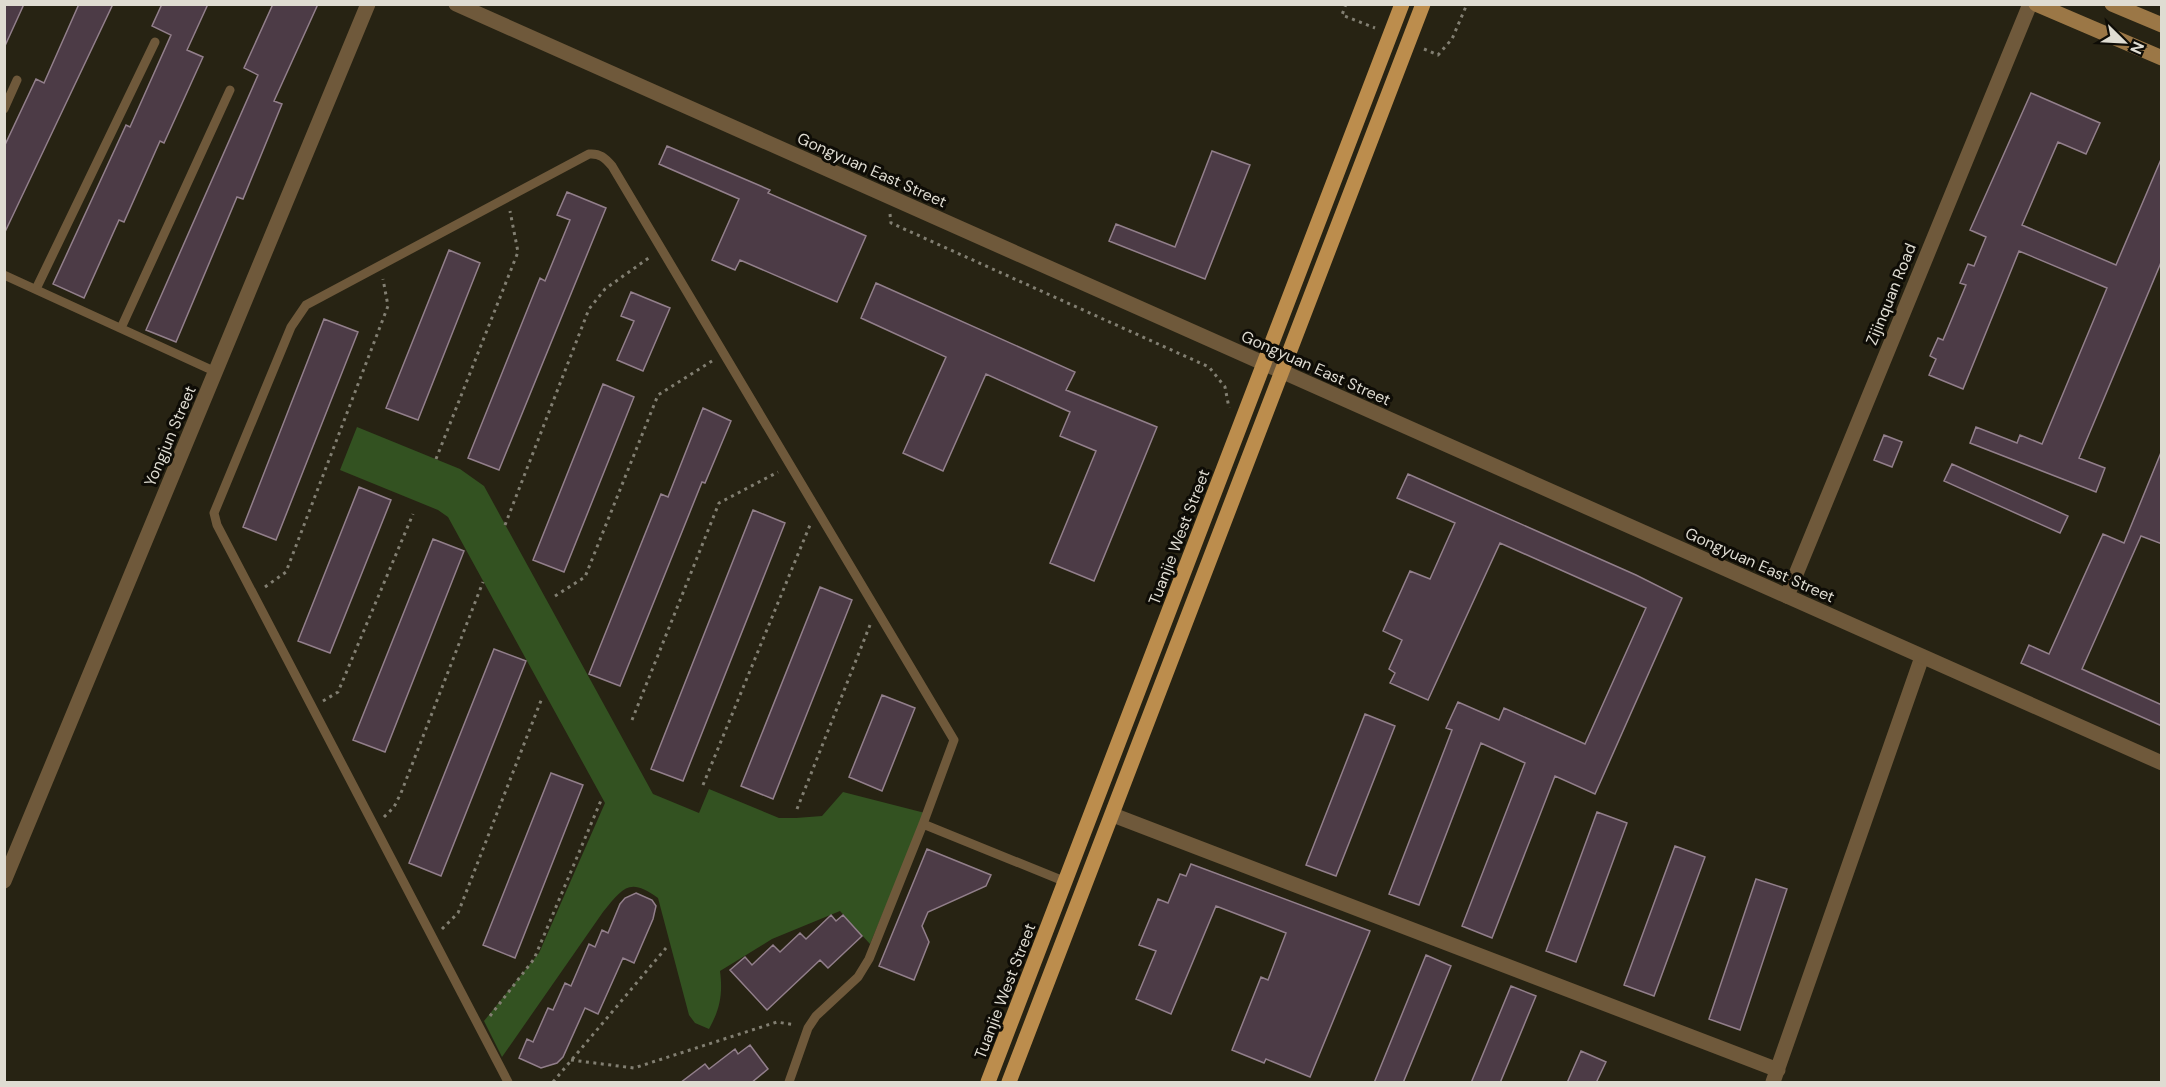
<svg xmlns="http://www.w3.org/2000/svg" width="2166" height="1087" font-family="'DM Sans',sans-serif">
<style>
.green{fill:#335221}
.building{fill:#4c3b46;stroke:#927f8b;stroke-width:1.5}
.lines{fill:none;stroke-linecap:round;stroke-linejoin:round}
.path{stroke:#827f72;stroke-width:3;stroke-dasharray:3 4.5;stroke-linecap:butt}
.service{stroke:#6f593b;stroke-width:9}
.minor{stroke:#6f593b;stroke-width:15}
.tertiary{stroke:#6f593b;stroke-width:15}
.secondary{stroke:#9b7746;stroke-width:15}
.primary{stroke:#bc8d4d;stroke-width:15}
.labels{text-anchor:middle;dominant-baseline:central;stroke-width:6;stroke-linejoin:round;paint-order:stroke}
.street-label{font-size:16px;fill:#dfdcd2;stroke:#0e0c06}
</style>
<rect width="100%" height="100%" fill="#272313"/>
<path class="green" d="M357,427L460,469L484,486L653,794L699,813L709,789L779,818H796L822,816L843,792L925,813L870,944L840,911L772,939L720,971C723,994 720,1009 709,1029L695,1023L689,1015L658,898C629,877 623,888 603,912L502,1057L484,1021L539,953L605,803L448,517L438,510L340,470Z"/>
<path class="building" d="M4,4H24L4,48Z
M79,4H113L4,234V147L36,79L44,83Z
M162,4H208L187,50L203,57L164,143L160,141L124,222L119,220L84,298L53,284L126,125L130,127L171,35L152,26Z
M273,4H318L274,101L282,104L243,199L237,197L176,342L146,330L258,75L244,68Z
M2031,93L2100,123L2086,154L2058,142L2022,225L2116,265L2162,157V260L2079,458L2105,468L2096,492L1970,443L1976,427L2017,443L2020,435L2042,444L2107,288L2019,251L1963,389L1929,375L1936,359L1930,356L1938,338L1943,340L1966,285L1960,283L1968,264L1974,266L1986,237L1970,230Z
M667,146L770,190L768,193L866,236L837,302L740,260L735,270L712,260L739,199L659,164Z
M1212,151L1250,165L1205,279L1109,241L1116,224L1175,247Z
M567,192L606,208L499,470L468,458L540,278L545,281L570,220L557,215Z
M449,250L480,263L418,420L386,408Z
M876,283L1075,372L1066,390L1157,427L1094,581L1050,563L1096,451L1060,436L1070,412L986,374L943,471L903,453L946,357L861,318Z
M631,292L670,308L643,371L617,360L634,321L621,316Z
M324,319L358,332L276,540L243,527Z
M603,384L634,397L564,572L533,560Z
M703,408L731,421L705,483L702,482L620,686L589,674L661,494L668,497Z
M1884,435L1902,442L1892,467L1874,460Z
M2162,450V544L2141,536L2082,669L2162,705V726L2021,663L2029,645L2049,654L2103,534L2124,543Z
M1952,464L2068,516L2060,533L1944,481Z
M1408,474L1636,575L1682,598L1595,794L1555,776L1492,938L1462,926L1525,763L1481,743L1419,905L1389,894L1452,730L1446,728L1458,702L1499,720L1504,708L1585,744L1646,608L1500,543L1428,700L1390,683L1395,673L1389,669L1402,640L1383,631L1410,571L1430,579L1455,523L1397,498Z
M359,487L391,500L330,653L298,641Z
M753,510L785,523L683,781L651,769Z
M433,539L464,551L385,752L353,740Z
M820,587L852,600L773,799L741,786Z
M494,649L526,661L441,876L409,863Z
M882,695L915,708L882,791L849,777Z
M1365,714L1395,726L1336,876L1306,865Z
M551,773L583,785L515,958L483,945Z
M1597,812L1627,823L1576,962L1546,951Z
M1675,846L1705,857L1654,996L1624,985Z
M927,849L991,875L986,886L928,912L922,926L929,942L914,980L879,966Z
M1191,864L1370,931L1310,1077L1266,1059L1264,1063L1232,1050L1261,977L1268,980L1286,933L1216,906L1171,1014L1136,999L1156,951L1139,945L1158,899L1168,903L1180,874L1186,876Z
M1756,879L1787,889L1740,1030L1709,1019Z
M636,893L652,900L656,906L653,919L634,963L623,958L598,1014L585,1008L563,1057L557,1063L541,1068L519,1058L527,1039L533,1042L548,1008L553,1010L565,983L571,986L589,944L595,947L602,930L608,933L620,904L625,898Z
M831,915L836,921L843,915L862,936L828,968L820,960L767,1010L730,970L745,957L752,965L773,945L780,952L800,933L806,939Z
M1426,955L1451,966L1403,1083H1374Z
M1511,986L1536,996L1500,1083H1471Z
M750,1045L768,1069L751,1083H680L705,1064L709,1069L735,1049L738,1054Z
M1581,1051L1606,1062L1596,1083H1567Z"/>
<g class="lines">
<path class="path" d="M1346,4L1342,15L1375,28
M1424,49L1438,55L1452,39L1467,4
M890,214L891,223L1209,367L1225,387L1229,408
M436,459L518,252L510,211
M505,525L589,309L605,289L650,257
M265,587L286,572L388,306L383,279
M555,596L585,577L658,395L712,361
M323,701L338,692L413,514
M632,720L719,503L778,472
M703,785L810,525
M797,809L870,625
M384,817L394,807L401,793L483,582
M442,929L458,913L542,698
M490,1016L534,959L602,798
M571,1060L634,1068L777,1022L795,1025
M553,1082L666,948"/>
<path class="service" d="M4,109L17,80
M4,275L216,372
M36,289L155,42
M121,328L230,90
M923,824L1066,882
M508,1082L217,525L214,513L291,327L306,305L589,154C600,153 605,158 612,166L954,740L923,824L869,959L858,977L816,1016L808,1028L789,1082"/>
<path class="minor" d="M1787,596L2030,4
M1113,815L1778,1070
M4,881L368,4
M1773,1082L1922,657"/>
<path class="tertiary" d="M456,4L2162,763"/>
<path class="secondary" d="M2036,4L2162,58
M2112,4L2162,25"/>
<path class="primary" d="M988,1082L1402,4
M1009,1082L1423,4"/>
</g>
<g class="labels">
<g class="street-label">
<text transform="translate(872 170) rotate(24)">Gongyuan East Street</text>
<text transform="translate(1891 294) rotate(-68)">Zijinquan Road</text>
<text transform="translate(1316 368) rotate(24)">Gongyuan East Street</text>
<text transform="translate(170 436) rotate(-67)">Yongjun Street</text>
<text transform="translate(1179 537) rotate(-69)">Tuanjie West Street</text>
<text transform="translate(1760 565) rotate(24)">Gongyuan East Street</text>
<text transform="translate(1005 991) rotate(-69)">Tuanjie West Street</text>
</g>
</g>
<rect width="2166" height="1087" fill="none" stroke="#dfdcd2" stroke-width="12"/>
<g transform="translate(2124 42) rotate(114)" stroke="#0e0c06" stroke-width="4.5" paint-order="stroke">
<path d="M0-4.5L10 22L0 15L-10 22Z" fill="#dfdcd2"/>
<text y="-9" font-size="16" font-weight="bold" text-anchor="middle" fill="#dfdcd2">N</text>
</g>
</svg>
